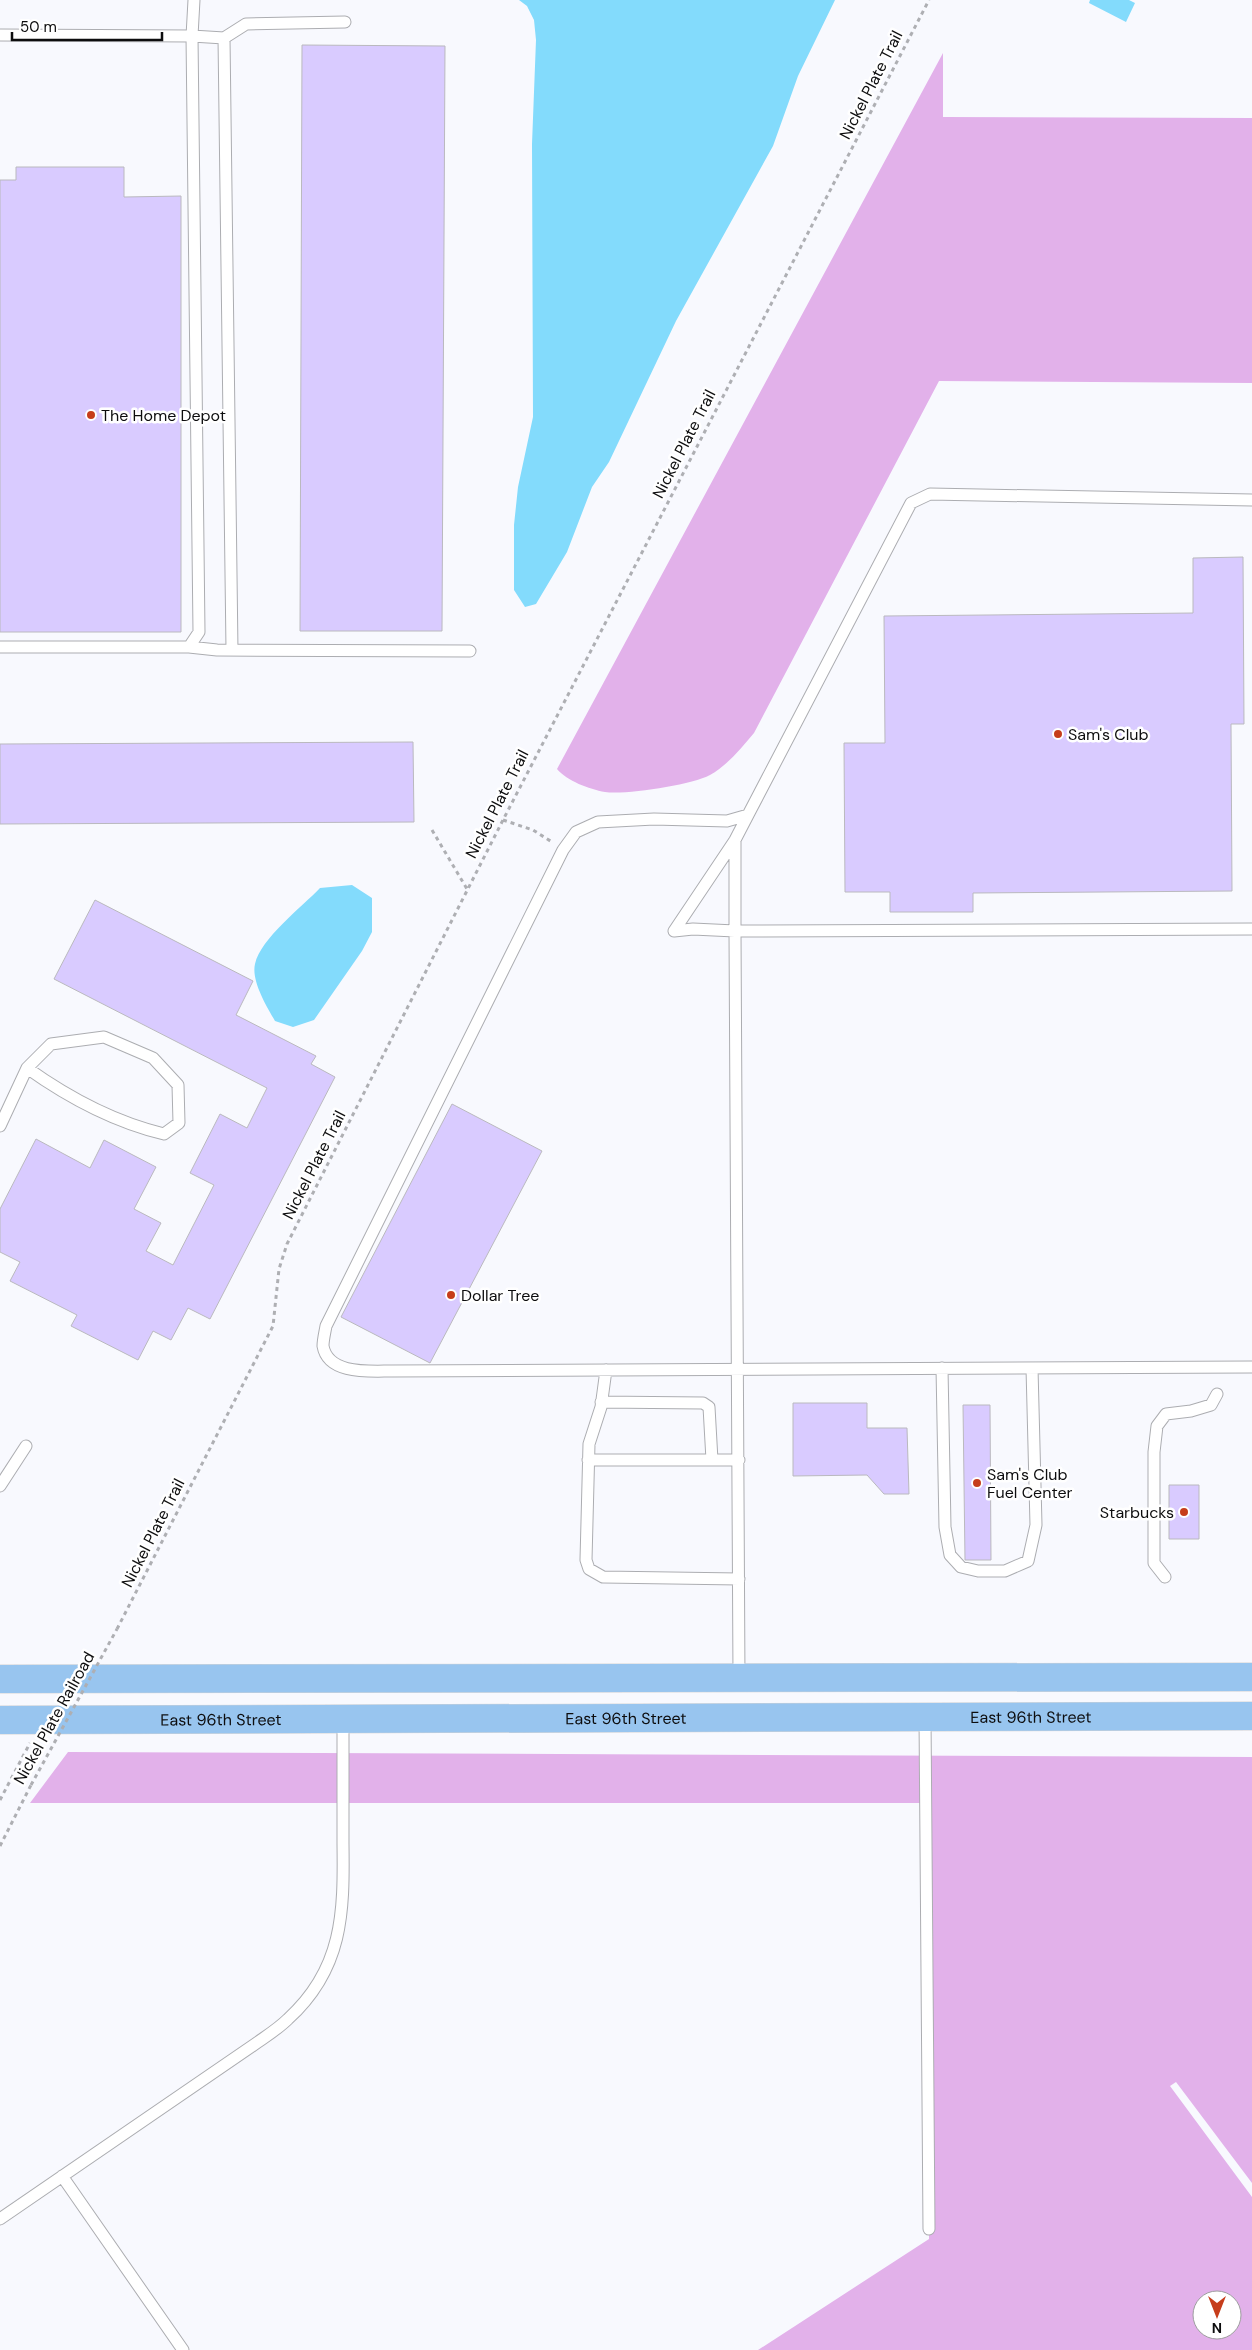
<svg xmlns="http://www.w3.org/2000/svg" width="1252" height="2350" font-family="'DM Sans',sans-serif">
<style>
.green{fill:#e2b1ea;fill-rule:evenodd}
.water{fill:#83dbfc}
.building{fill:#d9cbff;stroke:#bab9be}
.lines{fill:none;stroke-linecap:round;stroke-linejoin:round}
.service-casing{stroke:#acadb1;stroke-width:13}
.primary-casing{stroke:#d3d3d4;stroke-width:29}
.path{stroke:#aeafb3;stroke-width:3;stroke-dasharray:4 4;stroke-linecap:butt}
.service{stroke:#fff;stroke-width:11}
.primary{stroke:#98c5ef;stroke-width:28}
.path-bridge{stroke:#aeafb3;stroke-width:3;stroke-dasharray:4 4;stroke-linecap:butt}
.poi-dot{fill:#c63d1b;stroke:#fff;stroke-width:2}
.labels{text-anchor:middle;dominant-baseline:central;stroke-width:5;stroke-linejoin:round;paint-order:stroke}
.street-label{font-size:16px;fill:#0d0d0e;stroke:#fff}
.poi-label{font-size:16px;fill:#0d0d0e;stroke:#fff;text-anchor:start}
</style>
<rect width="100%" height="100%" fill="#f8f9fe"/>
<path class="green" d="M943,53V117L1252,118V383L939,381L754,733C741,748 728,765 710,775C691,785 626,795 605,792C589,789 567,781 557,769Z
M68,1752L1252,1757V2183L1176,2082L1170,2086L1252,2197V2350H758L929,2239L926,1803H30ZM1202,2300H1232V2330H1202Z"/>
<path class="water" d="M519,0H835L798,76L773,146L676,321L609,462L592,487L567,552L536,604L525,607L514,590V525L518,487L533,417L532,144L536,40L534,20L527,6Z
M1090,0H1129L1135,3L1126,22L1089,3Z
M352,885L372,898V932L362,951L314,1020L293,1027L275,1021C267,1007 251,981 255,964C261,938 302,907 320,888Z"/>
<path class="building" d="M302,45L445,46L442,631H300Z
M16,167H124V197L181,196V632H0V180H16Z
M1243,557L1244,724H1231L1232,891L973,893V912H890V892H845L844,743H885L884,616L1193,613V558Z
M413,742L414,822L0,824V744Z
M95,900L253,981L236,1015L316,1056L311,1064L335,1077L210,1319L188,1308L171,1340L153,1331L138,1360L71,1326L77,1315L10,1281L20,1262L0,1252V1209L36,1139L90,1168L104,1140L156,1167L134,1209L161,1223L146,1251L173,1265L214,1185L190,1173L220,1114L247,1128L267,1088L54,979Z
M452,1104L542,1151L430,1363L341,1317Z
M793,1403H867V1428H907L909,1494H884L867,1475L793,1476Z
M963,1405H990L991,1560H965Z
M1169,1485H1199V1539H1169Z"/>
<g class="lines">
<defs>
<path id="service" d="M194,0L192,36L224,38L232,650
M0,35L192,36L199,632L189,647H0
M224,38L246,24L345,22
M1252,500L930,494L911,503L748,815L727,821L654,819L598,822L576,832L563,850L326,1326C325,1332 323,1340 323,1346C328,1375 370,1371 391,1371L1252,1367
M189,647L217,650L470,651
M674,931L693,929L735,931V840
M674,931L735,840L748,815
M0,1126L27,1068L51,1044L104,1037L153,1058L178,1085L179,1123L164,1134C114,1122 69,1098 27,1068
M942,1368L945,1527L950,1555L961,1567L978,1571H1005L1028,1561L1036,1525L1032,1368
M606,1370L601,1407L589,1444L586,1560L589,1569L603,1577L739,1579
M601,1402L703,1403L709,1407L712,1460
M588,1460H739
M0,1486L26,1446
M1165,1577L1154,1563V1452L1157,1426L1166,1414L1191,1411L1211,1405L1217,1394
M739,1678L735,931L1252,929
M925,1716L929,2229
M62,2176L183,2350
M0,2219L258,2042C268,2035 279,2028 288,2019C343,1969 344,1913 343,1844C343,1802 343,1761 343,1719"/>
<g id="primary">
<path d="M0,1679L1252,1677"/>
<path id="s1" d="M0,1720L1252,1716"/>
</g>
</defs>
<use href="#service" class="service-casing"/>
<use href="#primary" class="primary-casing"/>
<path class="path" d="M503,820L533,830L552,842
M432,830L467,889
M117,1629L273,1326L279,1269L287,1244L503,820L929,0
M0,1800L30,1743
M0,1846L31,1785"/>
<use href="#service" class="service"/>
<use href="#primary" class="primary"/>
<path class="path-bridge" d="M31,1785L117,1629"/>
</g>
<g class="poi-dot">
<circle cx="91" cy="415" r="5"/>
<circle cx="1058" cy="734" r="5"/>
<circle cx="451" cy="1295" r="5"/>
<circle cx="977" cy="1483" r="5"/>
<circle cx="1184" cy="1512" r="5"/>
</g>
<g class="labels">
<g class="street-label">
<text transform="translate(871 85) rotate(-63)">Nickel Plate Trail</text>
<text transform="translate(684 444) rotate(-63)">Nickel Plate Trail</text>
<text transform="translate(497 804) rotate(-63)">Nickel Plate Trail</text>
<text transform="translate(314 1165) rotate(-63)">Nickel Plate Trail</text>
<text transform="translate(153 1533) rotate(-63)">Nickel Plate Trail</text>
<text stroke="none"><textPath href="#s1" startOffset="1031">East 96th Street</textPath></text>
<text transform="translate(54 1718) rotate(-61)">Nickel Plate Railroad</text>
<text stroke="none"><textPath href="#s1" startOffset="626">East 96th Street</textPath></text>
<text stroke="none"><textPath href="#s1" startOffset="221">East 96th Street</textPath></text>
</g>
<g class="poi-label">
<text x="101" y="415">The Home Depot</text>
<text x="1068" y="734">Sam's Club</text>
<text x="461" y="1295">Dollar Tree</text>
<text x="987" y="1474">Sam's Club<tspan x="987" dy="18">Fuel Center</tspan></text>
<text x="1174" y="1512" text-anchor="end">Starbucks</text>
</g>
</g>
<g transform="translate(1217 2315) rotate(180)"><circle r="24" fill="#ffffff" stroke="#9e9e9f"/>
<path d="M0-4L9 19L0 12L-9 19Z" fill="#c63d1b"/>
<text y="-8" font-size="14" font-weight="bold" text-anchor="middle" fill="#0d0d0e">N</text>
</g>
<path d="M12 32v8h150v-8" fill="none" stroke="#0d0d0e" stroke-width="2.5"/>
<text x="20" y="32" font-size="15" fill="#0d0d0e" stroke="#ffffff" stroke-width="4" paint-order="stroke">50 m</text>
</svg>
